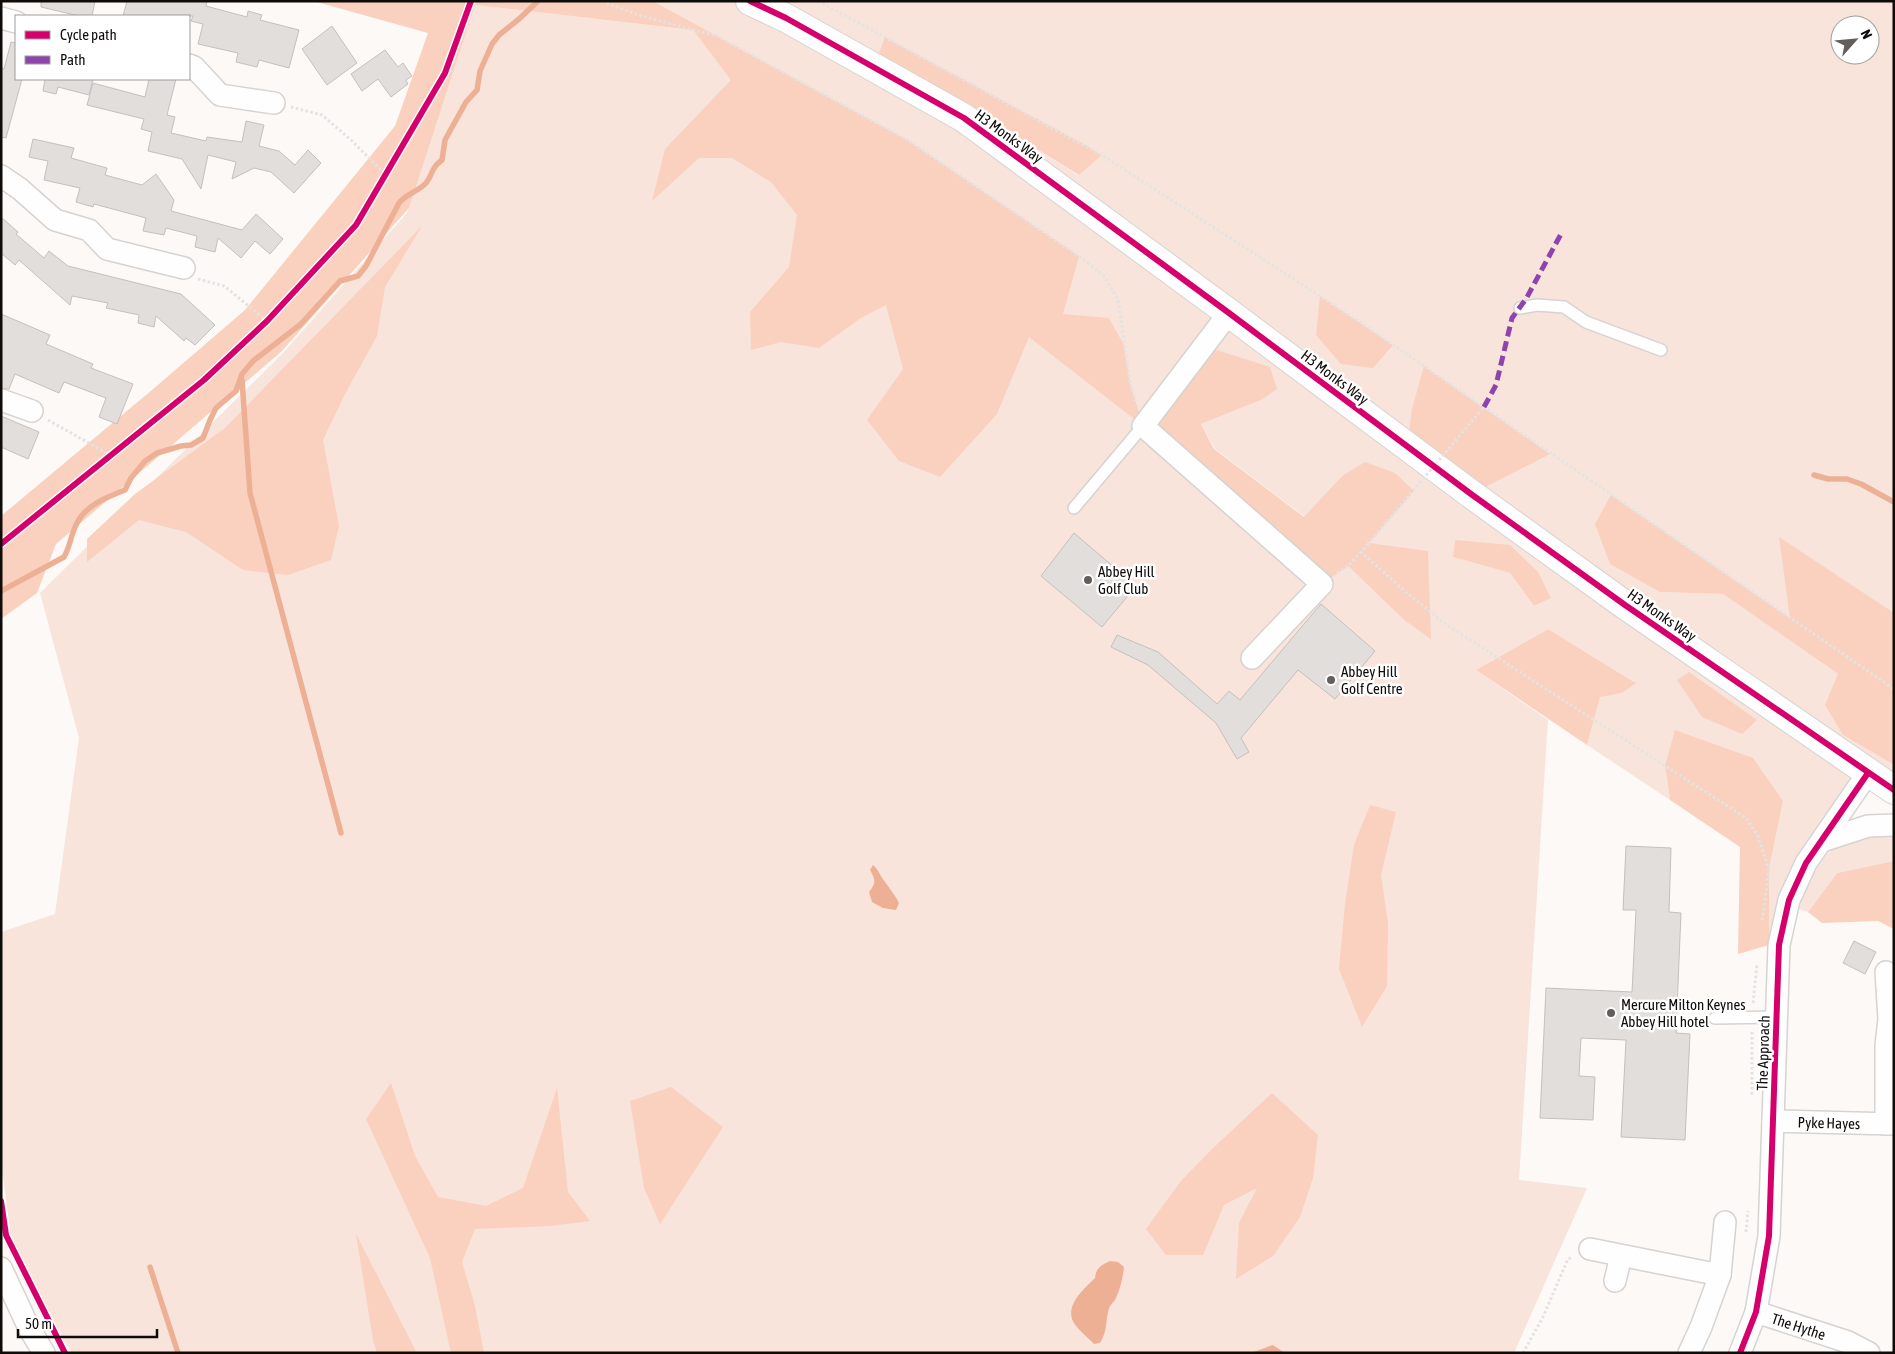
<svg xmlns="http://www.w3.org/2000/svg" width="1895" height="1354" font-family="'Asap Condensed',sans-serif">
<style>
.green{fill:#f8e4db;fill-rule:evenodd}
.forest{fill:#f9d1be}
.water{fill:#edb094}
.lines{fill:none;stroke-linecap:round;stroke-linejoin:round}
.stream{stroke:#edb094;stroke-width:5.5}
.building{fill:#e1dedc;stroke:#c4c0be}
.lane-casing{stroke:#d6d3d1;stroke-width:14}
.street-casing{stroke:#d6d3d1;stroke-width:24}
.secondary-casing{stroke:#d6d3d1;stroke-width:30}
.path{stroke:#e4e3e2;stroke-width:3;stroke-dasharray:2.5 2.5;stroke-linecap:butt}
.lane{stroke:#fffefe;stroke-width:11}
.street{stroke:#fffefe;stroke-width:21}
.secondary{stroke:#fffefe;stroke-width:28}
.path-bridge{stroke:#e4e3e2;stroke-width:3;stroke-dasharray:2.5 2.5;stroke-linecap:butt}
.quiet{stroke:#8e44ad;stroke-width:5;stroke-dasharray:10 5;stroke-linecap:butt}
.cycleway-casing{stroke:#fff;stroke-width:9}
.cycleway{stroke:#d6006c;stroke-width:6}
.poi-dot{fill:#615e5c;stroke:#fff;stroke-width:2}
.labels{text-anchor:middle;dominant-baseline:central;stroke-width:5;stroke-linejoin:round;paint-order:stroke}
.street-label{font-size:15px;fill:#0e0b09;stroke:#fff}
.poi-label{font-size:15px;fill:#0e0b09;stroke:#fff;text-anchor:start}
</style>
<rect width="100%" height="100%" fill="#fcf9f7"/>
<path class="green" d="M653,1H1894V689L1611,496L1660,592L1723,594L1838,674L1843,735L1894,765V780L1868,773L1769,945V869L1783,801L1665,766L1670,800L1587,745L1600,696L1622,693L1635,682L1548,629L1476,670L1548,720L1519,1180L1587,1188L1514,1353H72L14,1260L1,1161V932L55,914L79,738L40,593L284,352L407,213L475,5L693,30L732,80L1143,425L1130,382L1124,345L1063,314L906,139ZM1840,25H1870V55H1840ZM885,37L1086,145L1102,155L1078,175L1006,130ZM1261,400L1201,424L1215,449L1305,517L1342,476L1413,491L1368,544L1431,638L1404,620L1348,566L1143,426ZM1455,540L1550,598L1534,606L1510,573L1453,557Z
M1894,832V861L1837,873L1808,912L1796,908C1823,856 1828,834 1894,832Z"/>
<path class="forest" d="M313,1H653L906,139L1079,256L1063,314L1109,318L1124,345L1130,382L1143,425L1204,346L1270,367L1277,389L1261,400L1201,424L1214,449L1304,517L1342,476L1365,462L1395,473L1414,491L1369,543L1428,551L1431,639L1404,620L1348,566L1322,584L1143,426L1029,337L997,414L940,477L899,461L867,420L903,369L886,305L861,318L819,348L781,342L751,350L750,312L789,267L797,215L771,182L732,158H699L652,201L665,149L731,80L693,30L475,5L409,208L281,352L56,544L37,593L1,619V516L152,390L245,310L395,126L428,33Z
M885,37L1086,145L1102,155L1079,175L1006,130L878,56Z
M422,226L385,287L377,336L345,394L323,440L339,526L331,560L288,575L243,570L186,532L139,520L87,562V539L135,494L225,428Z
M1320,296L1393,345L1373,368L1341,364L1316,335Z
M1424,366L1550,454L1471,494L1407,447L1412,409Z
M1611,495L1790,618L1779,537L1894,613V765L1843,735L1825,705L1838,674L1723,594L1660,592L1610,564L1595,524Z
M1455,540L1510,545L1538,572L1551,598L1534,606L1510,573L1453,557Z
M1548,629L1636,683L1622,693L1600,697L1587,745L1476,670Z
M1689,672L1757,720L1742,734L1702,717L1677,680Z
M1675,730L1753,758L1783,801L1769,869V945L1738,954L1740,847L1670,800L1665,766Z
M1370,805L1396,812L1381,875L1388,924L1387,986L1362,1027L1339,969L1345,904L1354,845Z
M1894,861V929L1878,921L1822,923L1808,912L1837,873Z
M391,1083L415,1156L438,1197L486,1206L523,1188L557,1088L568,1192L590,1221L551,1226L475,1229L462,1262L475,1306L484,1353H451L430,1258L366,1119Z
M671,1087L723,1127L660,1224L644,1188L630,1101Z
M1272,1093L1318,1135L1313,1178L1300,1217L1273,1256L1236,1279L1239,1223L1257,1188L1224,1205L1203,1255H1166L1146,1229L1181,1181L1211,1150Z
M356,1234L417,1353H377L373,1340Z"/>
<path class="water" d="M873,865C879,870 880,876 885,882C890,889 895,895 899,903L896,910L883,908L872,902L869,892C877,883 875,879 870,870Z
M1110,1261L1118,1262L1124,1267C1123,1278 1120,1289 1116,1298C1114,1302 1111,1304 1109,1308C1105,1322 1108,1330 1100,1343L1094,1344C1088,1337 1075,1328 1072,1319C1067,1303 1085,1288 1095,1278C1096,1268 1101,1265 1110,1261Z
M1273,1345L1285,1353H1251Z"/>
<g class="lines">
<path class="stream" d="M242,380L250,493L341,833
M1814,475L1828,479H1847L1861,484L1894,502
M1,591L64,557C70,547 71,534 77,523C86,505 107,497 125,490L131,478L145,461L157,453L181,446L191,445L203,438L210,420L216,408L236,391L242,374L253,361L301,324L340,281L358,276L366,266L399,203C406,194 419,191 426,183C434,173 430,169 442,160L445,140L466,102L477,90L480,71L492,44L499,35L519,19L538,1
M150,1267L178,1353"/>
</g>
<path class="building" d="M41,1H95L92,16H79L41,7Z
M127,1H207L206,6L247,17L248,11L262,15L260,20L299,30L289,68L259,60L257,67L236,62L238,53L198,44L203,24L191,21L193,16H123Z
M332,26L357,63L327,85L302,49Z
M11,42L16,43V79H22L6,138L1,137V68L4,69Z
M385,50L398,67L403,63L412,76L406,80L408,84L391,97L378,79L362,91L351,74Z
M45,79H93L89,95L58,87L56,94L43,91Z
M149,79H176L167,115L175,117L171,133L206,141L207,137L242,142L246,121L264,125L259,146L279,151L295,165L308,150L321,163L294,193L271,172L254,168L232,179L236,162L208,155L201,189L182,159L148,151L152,132L141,129L144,119L87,105L93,83L145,97Z
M33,139L74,148L71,158L107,168L105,175L142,185L156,174L174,200L171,211L242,230L256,214L283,239L270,254L255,241L241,258L218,238L215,252L195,247L197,236L166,228L164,235L143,231L146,218L94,204L93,207L76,202L80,188L44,180L48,161L29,157Z
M1,217L18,232L16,234L44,258L49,251L68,266L181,294L215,325L195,345L186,338L184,341L156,316L154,327L138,323L139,315L106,308L108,303L72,296L70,305L19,260L15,265L1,253Z
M1,314L50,335L46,344L93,364L91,368L133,384L117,424L99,417L106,398L64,382L59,393L15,374L9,389L1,388Z
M1,416L39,432L28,459L1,447Z
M1074,533L1136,586L1102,627L1041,576Z
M1321,604L1375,651L1335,699L1298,670L1241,738L1249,752L1237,759L1216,723L1148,665L1111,647L1117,635L1158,652L1217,704L1229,691L1240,700Z
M1626,846L1671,848L1669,912L1681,913L1676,1033L1690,1034L1685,1140L1621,1137L1626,1040L1581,1038L1579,1076L1595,1077L1593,1120L1540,1118L1546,988L1632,992L1636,910H1623Z
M1854,941L1876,952L1865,974L1843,963Z"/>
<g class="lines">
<defs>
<path id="lane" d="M1520,308L1537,305L1564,307L1586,322L1661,350
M1074,508L1143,426
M1715,1018L1777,1017"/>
<g id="street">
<path d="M1,18L16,22"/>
<path d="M189,65L194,67L220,95L274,103"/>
<path d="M1,176L20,189L55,220L89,230L107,249L184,268"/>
<path d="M1229,313L1143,426L1322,584L1252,658"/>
<path d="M1,400L32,411"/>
<path d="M1822,841L1868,826L1894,825"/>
<path id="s1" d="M1773,1121L1894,1124"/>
<path d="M1886,1124V1046L1889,1019L1886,972"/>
<path d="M1590,1249L1720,1275"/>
<path d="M1,1268L29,1328L44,1353"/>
<path d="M1615,1281L1621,1256"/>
<path id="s2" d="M1756,1312L1848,1342L1869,1353"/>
<path d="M1689,1353L1701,1327L1720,1275L1725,1222"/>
<path d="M1740,1353L1756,1312L1769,1236L1779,945L1789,900L1806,863L1868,773"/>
</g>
<path id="secondary" d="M750,1L786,18L964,118L1229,313L1471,494L1625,605L1894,790"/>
</defs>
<use href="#lane" class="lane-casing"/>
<use href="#street" class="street-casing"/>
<use href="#secondary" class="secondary-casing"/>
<path class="path" d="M602,1L638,15L717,36L906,139L1079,256L1104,276L1118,299L1130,382L1136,404
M818,1L1102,155L1363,324L1894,689
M291,107L322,115L351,140L386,175
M198,279L224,286L267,321
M48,420L110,455
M1368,544L1361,552L1408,594L1447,625L1746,818L1758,836L1769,869L1762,921
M1337,573L1348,566L1361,552
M1753,1003L1757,964
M1752,1032V1095
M1746,1232L1748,1211
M1523,1353L1543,1317L1568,1259L1573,1257"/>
<use href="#lane" class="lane"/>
<use href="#street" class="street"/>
<use href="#secondary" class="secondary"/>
<path class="path-bridge" d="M1368,544L1484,407"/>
<path class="quiet" d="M1484,407L1496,385L1512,318L1526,299L1561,234"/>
<defs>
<path id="cycleway" d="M750,1L786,18L964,118L1229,313L1471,494L1625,605L1894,790
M1,544L204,380L267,321L356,225L445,73L471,1
M1,1201L6,1235L65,1353
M1740,1353L1756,1312L1769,1236L1779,945L1789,900L1806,863L1868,773"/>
</defs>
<use href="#cycleway" class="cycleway-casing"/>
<use href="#cycleway" class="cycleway"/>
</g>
<g class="poi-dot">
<circle cx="1088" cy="580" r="5"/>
<circle cx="1331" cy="680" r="5"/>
<circle cx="1611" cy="1013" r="5"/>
</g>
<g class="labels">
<g class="street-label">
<text transform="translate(1009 136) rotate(36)">H3 Monks Way</text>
<text transform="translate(1335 377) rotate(37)">H3 Monks Way</text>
<text transform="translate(1662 615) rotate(35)">H3 Monks Way</text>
<text transform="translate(1763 1053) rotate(-88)">The Approach</text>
<text stroke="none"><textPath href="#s1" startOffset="56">Pyke Hayes</textPath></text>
<text stroke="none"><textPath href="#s2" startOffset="45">The Hythe</textPath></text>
</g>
<g class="poi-label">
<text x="1098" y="571">Abbey Hill<tspan x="1098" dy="17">Golf Club</tspan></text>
<text x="1341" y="671">Abbey Hill<tspan x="1341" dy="17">Golf Centre</tspan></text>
<text x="1621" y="1004">Mercure Milton Keynes<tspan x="1621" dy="17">Abbey Hill hotel</tspan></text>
</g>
</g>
<rect width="1895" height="1354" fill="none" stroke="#0e0b09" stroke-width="5"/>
<rect x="15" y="15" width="175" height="65" fill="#ffffff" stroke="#9f9d9d"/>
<rect x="25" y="31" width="25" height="8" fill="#d6006c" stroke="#9f9d9d"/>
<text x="60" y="40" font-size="15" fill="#0e0b09">Cycle path</text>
<rect x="25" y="56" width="25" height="8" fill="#8e44ad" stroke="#9f9d9d"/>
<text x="60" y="65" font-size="15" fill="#0e0b09">Path</text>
<g transform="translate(1855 40) rotate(63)"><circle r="24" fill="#ffffff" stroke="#9f9d9d"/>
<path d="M0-4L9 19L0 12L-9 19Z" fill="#615e5c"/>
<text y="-8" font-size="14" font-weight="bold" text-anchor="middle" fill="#0e0b09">N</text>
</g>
<path d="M18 1329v8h139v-8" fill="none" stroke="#0e0b09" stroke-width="2.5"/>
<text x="25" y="1329" font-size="15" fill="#0e0b09" stroke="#ffffff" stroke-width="4" paint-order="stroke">50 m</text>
</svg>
